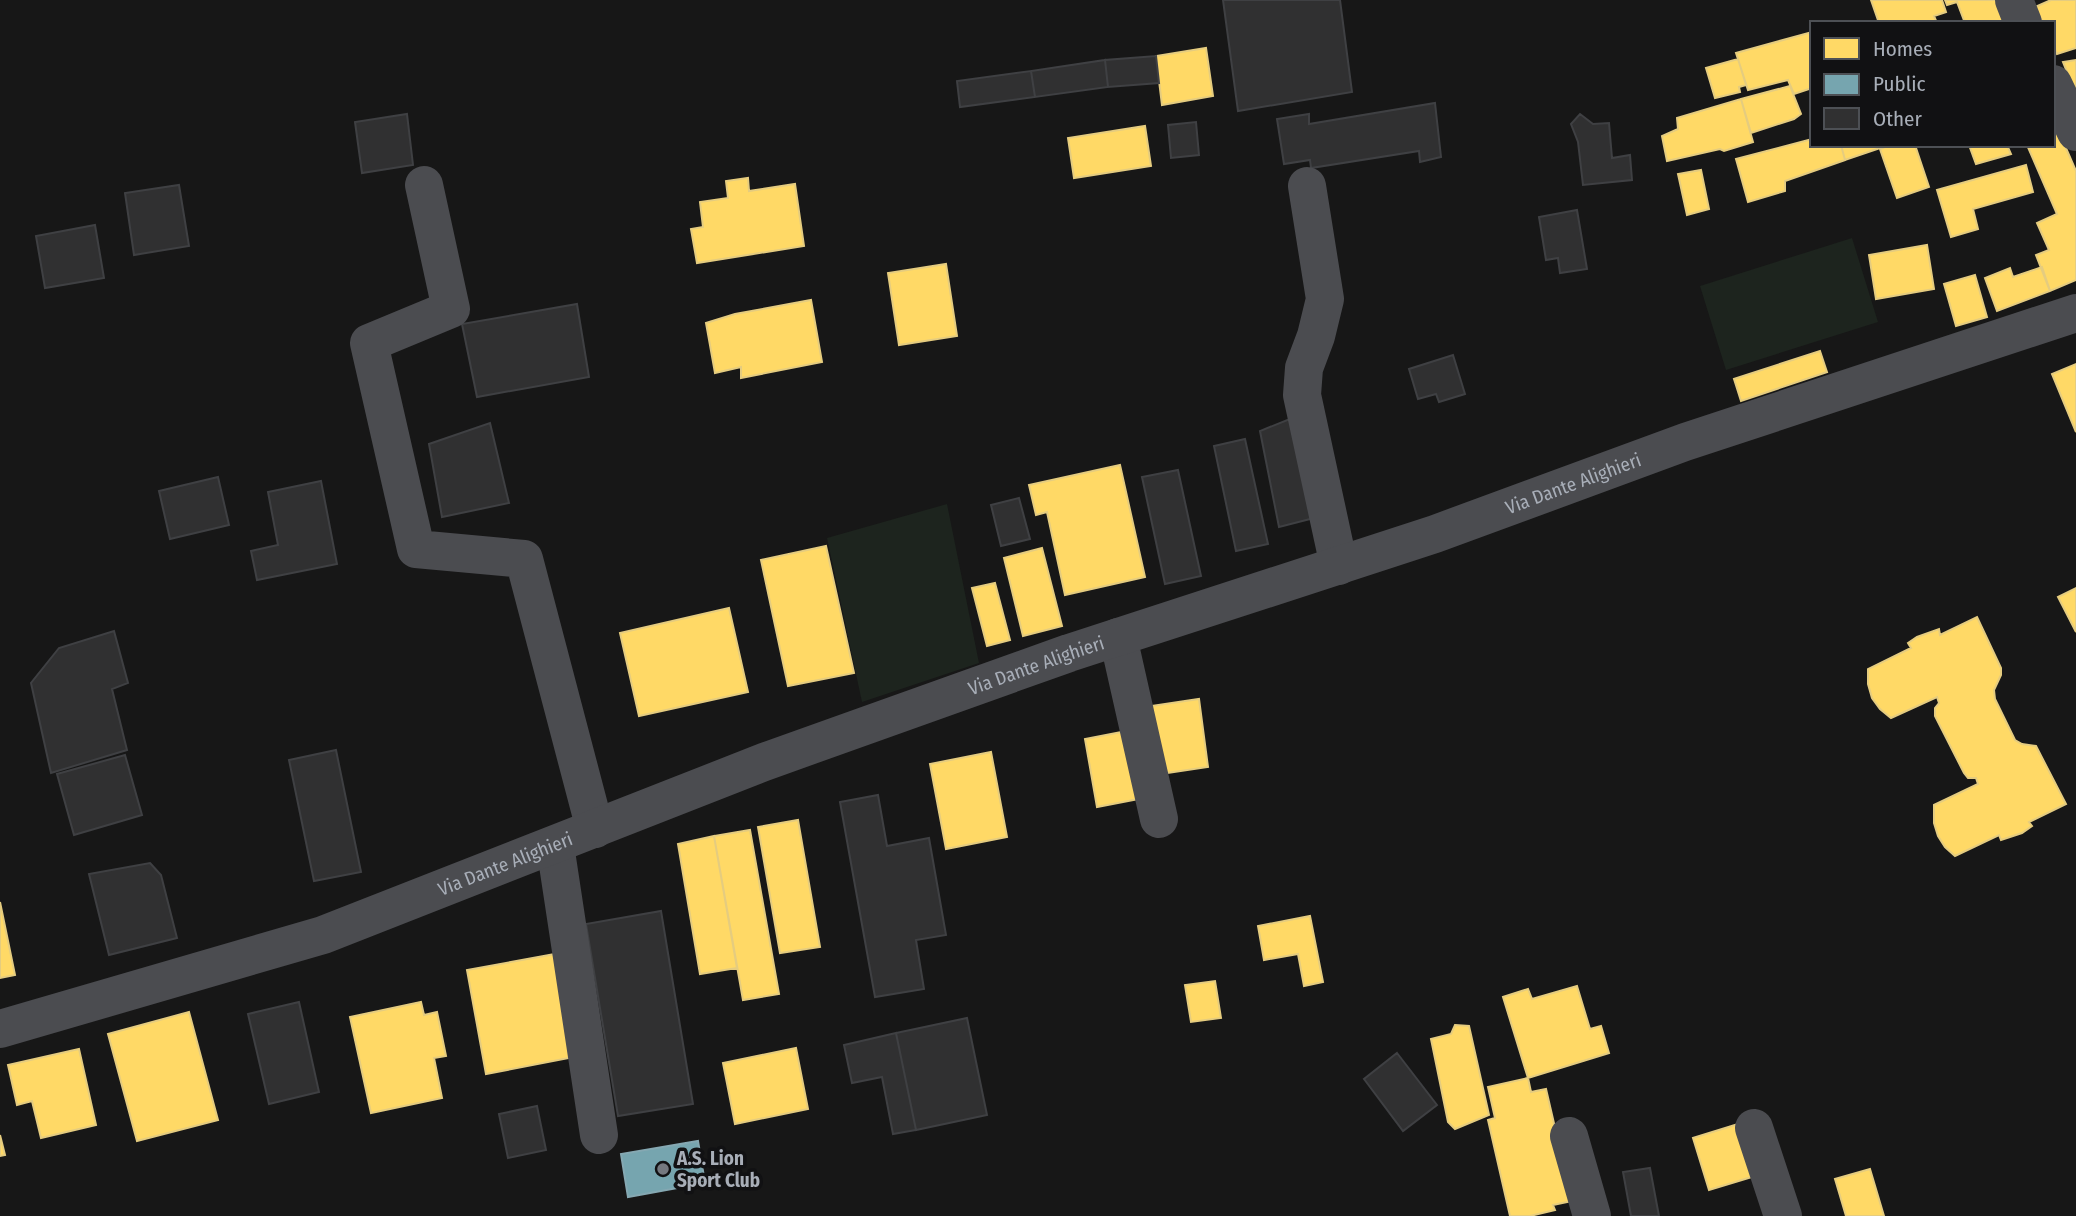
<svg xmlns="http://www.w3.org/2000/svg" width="2076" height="1216" font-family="'Fira Sans Condensed',sans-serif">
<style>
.green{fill:#1d241e}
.homes{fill:#ffd966;stroke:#e5cc7f;stroke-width:2}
.public{fill:#76a5af;stroke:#85a8b2;stroke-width:2}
.building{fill:#303031;stroke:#3f4043;stroke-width:2}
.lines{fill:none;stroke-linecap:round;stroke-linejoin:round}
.minor{stroke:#4b4c50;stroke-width:38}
.poi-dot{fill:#757980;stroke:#111113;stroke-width:2.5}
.labels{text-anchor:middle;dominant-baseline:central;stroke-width:7;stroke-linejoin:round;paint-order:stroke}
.street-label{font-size:19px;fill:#a8aeb8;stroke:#111113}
.poi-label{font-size:19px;font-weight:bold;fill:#a8aeb8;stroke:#111113;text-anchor:start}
</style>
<rect width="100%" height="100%" fill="#171717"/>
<path class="green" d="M1852,238L1878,322L1726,370L1700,286Z
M947,504L979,663L862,702L827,538Z"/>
<path class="homes" d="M1871,0H1942L1946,12L1934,16L1937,23H1879Z
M1945,0H1999L2010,23H1965L1957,2L1947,5Z
M2051,0H2076V48L2057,54L2053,45V23H2043L2035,7Z
M1812,32V88L1794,94L1788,80L1748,90L1736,53Z
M1206,48L1213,96L1162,105L1156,56Z
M1738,59L1746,85L1739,87L1740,92L1715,98L1706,68Z
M2076,60V94L2063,62Z
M1790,86L1801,114L1794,119L1751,133L1741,99Z
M1741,99L1753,142L1724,151L1720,149L1667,161L1662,136L1678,129L1677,118Z
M2056,125L2076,171V280L2050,291L2036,255L2049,250L2037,223L2057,214L2027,145H2053V126Z
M1145,126L1151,166L1074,178L1068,138Z
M1812,139V145H1841L1845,160L1785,181V191L1748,202L1736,159Z
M1841,145H1889L1845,160Z
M1890,145H1915L1929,187L1897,198L1880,149Z
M1969,145H2007L2011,154L1976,164Z
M2026,165L2033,192L1973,209L1978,229L1951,237L1937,190Z
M1701,170L1709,209L1687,215L1678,174Z
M748,178L749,191L795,184L804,246L697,263L691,229L703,227L700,202L728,198L726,181Z
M1927,245L1934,289L1876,299L1869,255Z
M946,264L957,336L899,345L888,273Z
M2042,267L2050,291L1997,311L1985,278L2010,268L2013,277Z
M1975,275L1987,317L1956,326L1944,284Z
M811,300L822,362L741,378V367L715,373L706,323L735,314Z
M1820,351L1827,372L1741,401L1734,379Z
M2076,364V432L2052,374Z
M1120,465L1145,577L1065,595L1047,512L1036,515L1029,485Z
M826,546L854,673L788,686L761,560Z
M1042,548L1062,626L1023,636L1004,558Z
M995,583L1010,640L987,646L972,588Z
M2076,588V632L2058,597Z
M729,608L748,692L639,716L620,633Z
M1977,617L2001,668V675L1994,690L1995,699L2015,740L2022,744L2036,746L2066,804L2029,822L2032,826L2022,833L2001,840L1999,835L1955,856L1945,847L1938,836L1934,823V805L1978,784L1976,778H1968L1964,773L1935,716V708L1939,703L1937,697L1891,718L1880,709L1872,698L1868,684V669L1911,648L1908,643L1917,637L1939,629L1940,635Z
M1199,699L1208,767L1160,774L1151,706Z
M1132,730L1144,798L1097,807L1085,739Z
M991,752L1007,837L946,849L930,764Z
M798,820L820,947L780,953L758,827Z
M750,830L779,994L743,1000L714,836Z
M714,836L737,968L700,974L678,844Z
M0,902L15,975L0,978Z
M1310,916L1323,982L1304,986L1298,954L1264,960L1258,926Z
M555,954L574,1057L486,1074L467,970Z
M1215,981L1221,1018L1191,1022L1185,985Z
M1577,986L1590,1029L1601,1026L1609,1053L1528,1078L1503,997L1528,989L1532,999Z
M421,1002L424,1015L437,1012L446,1056L434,1058L442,1098L371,1113L350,1017Z
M189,1012L218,1120L137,1141L108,1034Z
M1455,1025L1469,1026L1489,1115L1455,1129L1448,1122L1431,1039L1451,1034Z
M796,1048L808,1109L735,1124L723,1063Z
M79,1049L96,1125L41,1138L32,1101L17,1105L8,1065Z
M1528,1078L1531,1092L1546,1089L1572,1201L1553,1205L1555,1210L1530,1216H1510L1488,1120L1495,1118L1488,1087Z
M1738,1124L1755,1176L1709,1190L1693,1138Z
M0,1135L5,1155L0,1156Z
M1870,1169L1884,1216H1846L1835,1179Z"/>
<path class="public" d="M698,1141L705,1183L628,1197L621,1154Z"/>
<path class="building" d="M1223,0H1340L1352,92L1238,111Z
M1156,56L1159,83L1108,87L1105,60Z
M1105,60L1108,87L1035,97L1031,71Z
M1031,71L1035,97L960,107L957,81Z
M1435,103L1441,157L1420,162L1419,151L1311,168L1310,160L1284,164L1277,119L1309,114V124Z
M407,114L413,165L362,173L355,122Z
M1580,114L1593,124L1609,123L1612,158L1630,155L1632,180L1583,185L1578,142L1571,124Z
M1196,122L1199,155L1171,158L1168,125Z
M179,185L189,246L134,255L125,193Z
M1577,210L1587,269L1560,273L1558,258L1546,260L1539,217Z
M95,225L104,278L45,288L36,236Z
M577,304L589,377L477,397L462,324Z
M1453,355L1465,394L1439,402L1436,394L1418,399L1409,369Z
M1300,415L1318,517L1279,527L1260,431Z
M490,423L509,503L442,517L429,444Z
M1245,439L1268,544L1236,551L1214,446Z
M1178,470L1201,576L1165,584L1142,477Z
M218,477L229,525L170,539L159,491Z
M321,481L337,564L257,580L251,551L278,545L268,492Z
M1019,498L1030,539L1001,546L991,505Z
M114,631L128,683L112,689L127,750L51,773L31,683L59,648Z
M336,750L361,872L314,881L289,760Z
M125,755L142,815L74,835L57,774Z
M878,795L887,846L929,838L946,935L916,940L924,989L875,997L840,802Z
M150,863L161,875L177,938L109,955L89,874Z
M661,911L693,1104L618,1116L586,924Z
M299,1002L319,1092L269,1104L248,1014Z
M967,1018L987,1115L916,1130L896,1033Z
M896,1033L916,1130L893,1134L882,1077L852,1083L844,1045Z
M1397,1053L1437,1105L1403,1131L1364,1079Z
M537,1106L546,1150L508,1158L499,1114Z
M1650,1168L1659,1216H1631L1623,1172Z"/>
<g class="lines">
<g class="minor">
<path d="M2014,0L2023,23"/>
<path d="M2053,84L2076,132"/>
<path d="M424,185L451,309L369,343L416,549L524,559L595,829"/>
<path d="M1307,186L1325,299L1316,336L1304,368L1302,395L1339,566"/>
<path d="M1118,637L1159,819"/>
<path d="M555,845L599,1135"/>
<path id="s1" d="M0,1029L323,935L764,762L1069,653L1435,534L1685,442L2076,313"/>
<path d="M1754,1128L1783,1216"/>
<path d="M1569,1136L1592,1216"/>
</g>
</g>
<circle class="poi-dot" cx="663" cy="1169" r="7"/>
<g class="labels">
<g class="street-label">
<text stroke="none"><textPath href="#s1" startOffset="1666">Via Dante Alighieri</textPath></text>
<text stroke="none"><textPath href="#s1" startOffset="1099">Via Dante Alighieri</textPath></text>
<text stroke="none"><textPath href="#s1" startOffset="532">Via Dante Alighieri</textPath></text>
</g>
<g class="poi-label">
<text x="677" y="1158">A.S. Lion<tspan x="677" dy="22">Sport Club</tspan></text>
</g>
</g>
<rect x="1810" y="21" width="245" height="126" fill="#111113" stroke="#4d5055" stroke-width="2"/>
<rect x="1824" y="38" width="35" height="21" fill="#ffd966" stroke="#4d5055" stroke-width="2"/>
<text x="1873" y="56" font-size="21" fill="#a8aeb8">Homes</text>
<rect x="1824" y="74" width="35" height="21" fill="#76a5af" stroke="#4d5055" stroke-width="2"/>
<text x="1873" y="91" font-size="21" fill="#a8aeb8">Public</text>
<rect x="1824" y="108" width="35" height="21" fill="#303031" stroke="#4d5055" stroke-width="2"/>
<text x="1873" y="126" font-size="21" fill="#a8aeb8">Other</text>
</svg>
